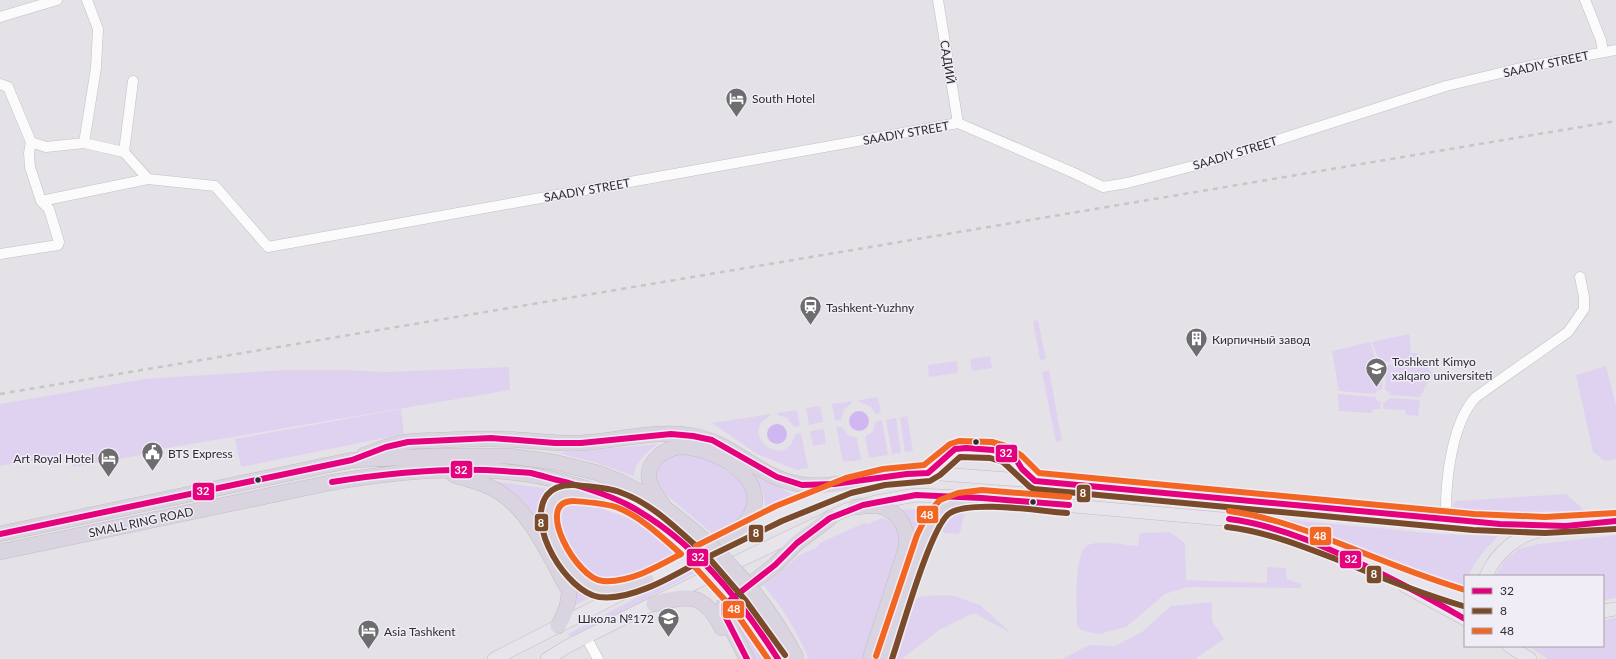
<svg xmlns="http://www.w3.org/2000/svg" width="1616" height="659" font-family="Lato,sans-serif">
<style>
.green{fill:#dfd2f1}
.water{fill:#d1b7f2}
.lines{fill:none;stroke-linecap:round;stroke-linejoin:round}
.minor-casing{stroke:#c0bfc2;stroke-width:11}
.major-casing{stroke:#c0bfc1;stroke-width:14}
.highway-casing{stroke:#c0bfc1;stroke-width:16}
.minor{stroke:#fbfbfb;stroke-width:10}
.major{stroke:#e7e4eb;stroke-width:13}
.highway{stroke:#dad4e0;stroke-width:15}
.rail{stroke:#c6c6c7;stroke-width:2.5;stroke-dasharray:5 5;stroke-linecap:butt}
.highway-bridge-casing{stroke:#c0bfc1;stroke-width:16;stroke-linecap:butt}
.highway-bridge{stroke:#dad4e0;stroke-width:15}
.bus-1-casing{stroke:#f1edf6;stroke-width:9}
.bus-2-casing{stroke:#f1edf6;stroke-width:9}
.bus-3-casing{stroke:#f1edf6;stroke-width:9}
.bus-1{stroke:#e5007d;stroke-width:6}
.bus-2{stroke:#7a4b2a;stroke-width:6}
.bus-3{stroke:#f26522;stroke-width:6}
.bus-dot{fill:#2d2c2f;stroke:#f1edf6;stroke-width:1.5}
.labels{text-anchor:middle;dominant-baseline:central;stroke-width:3;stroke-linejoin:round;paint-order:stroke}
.street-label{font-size:12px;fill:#2d2c2f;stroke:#f1edf6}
.poi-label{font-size:12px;fill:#2d2c2f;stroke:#f1edf6;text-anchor:start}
.line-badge{stroke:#f1edf6;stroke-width:1.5}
.badge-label{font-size:11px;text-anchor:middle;font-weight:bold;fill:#fff}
</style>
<rect width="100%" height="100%" fill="#e4e2e7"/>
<path class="green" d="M1038,320L1046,359L1040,360L1033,321Z
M1409,334L1411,353H1417V357L1380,363L1372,342Z
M1370,342L1377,364L1383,374L1382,389L1378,390L1375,394L1339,391L1332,351Z
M990,356L992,368L972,371L970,359Z
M1419,360L1427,364L1433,377L1428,382L1420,397L1390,395L1389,392L1385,390L1386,373L1381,366Z
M957,361L958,373L929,377L928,365Z
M1606,366L1616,405V459L1605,461L1593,452L1576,375Z
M509,367L510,390L143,452L141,455L73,467L70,454L0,466V404L145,379L283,370H348L384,372Z
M1049,370L1062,441L1056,442L1042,372Z
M1338,394L1375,397L1378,401L1381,402L1380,409H1374L1371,413L1339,411Z
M878,397L881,413L875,414L871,407L859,402V400Z
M1390,398L1420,400L1418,416L1406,415L1405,410L1383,409V403L1388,400Z
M852,401V403L844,410L841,420L835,421L832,404Z
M820,406L823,422L809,425L806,408Z
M401,409L404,434L241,467L235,439Z
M797,410L800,426L794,427L787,418L778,415L777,413Z
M770,414V416C736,434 787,473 795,434L801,433L808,468L797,470L757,454L712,423Z
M907,416L913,451L905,452L900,418Z
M896,418L901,453L892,454L886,420Z
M882,420L888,455L869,458L865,437L873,431L876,421Z
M836,427H842L848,435L857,438L861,460L843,462Z
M824,429L826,444L813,446L810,431Z
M658,444C647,452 635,461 634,476L594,462L558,453Z
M690,453L722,465L744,482L748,501L744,514L739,520L713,534L664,493L658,485L655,477L660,463L675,454Z
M747,468L793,495L765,507C765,490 758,480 747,468Z
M492,481L551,489L545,496L541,505V524L573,582L596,594L574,606L521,501L504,487Z
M1566,494L1585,511L1462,513L1455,510L1453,505L1456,501Z
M575,499L634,520L648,529L676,552C664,558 621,583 610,583C600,583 587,579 580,571C574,564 555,525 555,516C555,509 558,505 563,500Z
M934,508L913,550L899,510Z
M957,513L964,514L961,530L958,534L945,533L940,530L944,524Z
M1259,517L1441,534L1498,536C1487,548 1474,560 1469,576H1465V587L1314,532Z
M882,518C895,521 897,528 901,540L864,659H809C797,632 783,607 763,585L800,555L816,548L820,543L864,523L868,524Z
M1170,532L1185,543L1186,580L1267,583V567L1286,568L1287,579L1301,584V588L1187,587L1165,594L1126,627L1099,634L1093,633L1081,630L1077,625C1077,610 1073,551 1088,545C1100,540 1124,545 1138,546L1140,533Z
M1616,535V598L1603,600V576H1495L1505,560L1520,548L1540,544Z
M692,568L696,572L637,604L570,637L568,634Z
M951,595L980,605L1011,633L974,613L939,630L902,659H896L916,599L922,596Z
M1212,602V621L1224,639L1195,659H1062L1089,645L1115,646L1142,632L1171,606Z
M732,608L768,659H754L733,622Z
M1616,618V659H1548L1528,646H1603V620Z"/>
<path class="water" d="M849 421a10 10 0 1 1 20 0a10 10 0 1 1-20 0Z
M767 434a10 10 0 1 1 20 0a10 10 0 1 1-20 0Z"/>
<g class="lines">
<defs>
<path id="minor" d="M938,0L958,123
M1585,0L1601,40L1603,52
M0,17L57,0
M0,84L8,87L31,142L46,147L84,143L124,152L148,179L215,186L268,247L958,123L1074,173L1103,187L1127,183L1212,161L1446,86L1530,66L1616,50
M84,143L96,68L98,29L87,0
M124,152L133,81
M41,201L148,179
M0,254L58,245L59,242L49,209L41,201L30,167L29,153L31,142
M1446,520C1445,484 1451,423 1476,397L1568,332L1584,309V297L1580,277
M586,637L598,659"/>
<path id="major" d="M1486,576C1497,551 1519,534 1546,529
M1405,586L1465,619
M1603,611L1616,609
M1509,646L1530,659
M494,659L773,516L815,498L867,480L907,474L928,473L1035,481L1385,514L1500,524L1566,526L1616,521
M547,659L568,646L741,560L846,510L876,502L916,495L982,498L1245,521L1294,533L1404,578L1465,598"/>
<path id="highway" d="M364,455C378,450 392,444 407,442C419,440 432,441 444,440C469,439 494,438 519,440C539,441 559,444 579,443C617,441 656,429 694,436C732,443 757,475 794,483C817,489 843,483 867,480
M454,475C470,480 488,484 502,494C531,513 552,561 569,591C569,605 565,615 558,626
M582,493H562C554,498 549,504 548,515C547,531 567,564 577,576C583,582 590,586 598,589C613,593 632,585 646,580
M662,503C649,487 641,471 660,455C666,451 672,447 679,447C709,445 768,475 752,512C747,525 732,533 722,541
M856,507C863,506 871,505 878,506C899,510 911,531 905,551L870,659
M0,534L352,460L436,456H509L554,462L598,473L621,482L650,497L666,509
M0,552L329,483C438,464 559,457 654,522
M654,604C689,594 704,593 722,628
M747,659L724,614V605L775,565L797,543L830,518
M884,659L924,538C937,506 949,502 982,498"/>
</defs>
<use href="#minor" class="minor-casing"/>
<use href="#major" class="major-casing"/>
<use href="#highway" class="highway-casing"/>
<use href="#minor" class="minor"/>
<use href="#major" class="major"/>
<use href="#highway" class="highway"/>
<path class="rail" d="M0,394L1616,121"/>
<defs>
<path id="highway-bridge" d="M666,509C721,550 765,597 797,659
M654,522C668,532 683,543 695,555C727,585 755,621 778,659"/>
</defs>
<use href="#highway-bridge" class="highway-bridge-casing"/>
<use href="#highway-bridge" class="highway-bridge"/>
<defs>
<path id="bus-1" d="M332,482C389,473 446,467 503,471C512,472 522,472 531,473C543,476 556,480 569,483C589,489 609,495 628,505C693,540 739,598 778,659
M1229,519C1282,526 1328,548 1376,571C1406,586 1436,602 1465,619
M0,534L352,460L386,447L408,442L491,438L555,443H581L671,434L693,436L712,440L777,477L802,485L834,484L907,474L928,473L955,449L966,448L993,450L1006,453L1017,461L1022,469L1035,481L1500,524L1566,526L1616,521
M747,659L724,614V605L775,565L797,543L830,518L863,505L916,495L982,498L1069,505"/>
<path id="bus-2" d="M1227,527C1269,532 1307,548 1346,563C1384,579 1423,594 1463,606
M693,565C668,579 629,601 599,597C567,592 525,525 547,495C556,484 570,484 583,486C596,487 610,488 622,493C650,503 674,526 696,546
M785,655L746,601L708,557L782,521L851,493L885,485L930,481L940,475L960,457L990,458L1003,462L1030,487L1034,489L1473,530L1545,533L1616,529
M892,659C901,633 931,524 950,513C971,500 1041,511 1067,513"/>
<path id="bus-3" d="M573,501C587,502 603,503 616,507C640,516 662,537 681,554C659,566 630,583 603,581C577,580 533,501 573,501Z
M1229,511C1272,517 1311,532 1351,548C1388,563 1426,578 1465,590
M696,546L776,506L846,478L883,469L924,465L950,444L959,441L992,442L1009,447L1022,456L1039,473L1474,514L1545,517L1615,513
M693,565L734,610L768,659
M876,656L917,535L928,513L940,500L958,493L982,490L1069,497"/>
</defs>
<use href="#bus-1" class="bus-1-casing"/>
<use href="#bus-2" class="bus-2-casing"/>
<use href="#bus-3" class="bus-3-casing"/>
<use href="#bus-1" class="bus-1"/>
<use href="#bus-2" class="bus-2"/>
<use href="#bus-3" class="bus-3"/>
</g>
<defs>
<symbol id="hotel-pin" viewBox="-11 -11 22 30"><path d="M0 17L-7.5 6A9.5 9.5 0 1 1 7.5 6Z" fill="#6d6c6f" stroke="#f1edf6"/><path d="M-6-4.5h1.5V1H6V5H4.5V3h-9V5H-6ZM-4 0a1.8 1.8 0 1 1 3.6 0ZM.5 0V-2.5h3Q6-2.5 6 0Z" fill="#fff"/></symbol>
<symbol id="station-pin" viewBox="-11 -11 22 30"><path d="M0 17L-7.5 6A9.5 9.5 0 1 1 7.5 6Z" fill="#6d6c6f" stroke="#f1edf6"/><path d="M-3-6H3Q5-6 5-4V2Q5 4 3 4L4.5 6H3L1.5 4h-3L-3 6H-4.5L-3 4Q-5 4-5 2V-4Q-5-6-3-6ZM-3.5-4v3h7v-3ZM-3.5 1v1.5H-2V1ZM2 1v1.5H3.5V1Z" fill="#fff"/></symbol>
<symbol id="building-pin" viewBox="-11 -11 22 30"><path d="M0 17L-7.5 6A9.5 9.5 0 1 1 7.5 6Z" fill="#6d6c6f" stroke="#f1edf6"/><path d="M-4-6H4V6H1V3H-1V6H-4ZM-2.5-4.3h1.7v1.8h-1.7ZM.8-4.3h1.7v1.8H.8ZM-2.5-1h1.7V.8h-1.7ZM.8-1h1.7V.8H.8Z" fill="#fff"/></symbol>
<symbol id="university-pin" viewBox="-11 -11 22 30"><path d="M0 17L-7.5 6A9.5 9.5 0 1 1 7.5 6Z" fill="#6d6c6f" stroke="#f1edf6"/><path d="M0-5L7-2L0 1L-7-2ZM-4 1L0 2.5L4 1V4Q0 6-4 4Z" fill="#fff"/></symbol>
<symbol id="civic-pin" viewBox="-11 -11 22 30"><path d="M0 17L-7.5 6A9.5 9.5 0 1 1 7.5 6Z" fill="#6d6c6f" stroke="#f1edf6"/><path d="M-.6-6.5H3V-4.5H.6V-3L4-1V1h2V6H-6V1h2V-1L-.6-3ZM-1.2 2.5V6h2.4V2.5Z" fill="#fff"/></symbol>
<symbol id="school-pin" viewBox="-11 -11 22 30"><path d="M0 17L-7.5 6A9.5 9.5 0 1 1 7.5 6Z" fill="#6d6c6f" stroke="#f1edf6"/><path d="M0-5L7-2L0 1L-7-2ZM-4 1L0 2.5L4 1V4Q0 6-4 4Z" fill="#fff"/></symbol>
</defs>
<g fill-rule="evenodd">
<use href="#hotel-pin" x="724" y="86" width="25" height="34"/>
<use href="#station-pin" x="798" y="294" width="25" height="34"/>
<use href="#building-pin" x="1184" y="326" width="25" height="34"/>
<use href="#university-pin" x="1364" y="356" width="25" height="34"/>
<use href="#civic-pin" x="140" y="440" width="25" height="34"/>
<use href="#hotel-pin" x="96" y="446" width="25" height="34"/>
<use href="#school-pin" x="656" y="606" width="25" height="34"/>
<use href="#hotel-pin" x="356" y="618" width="25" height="34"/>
</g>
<g class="bus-dot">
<circle cx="976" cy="442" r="3.5"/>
<circle cx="258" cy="480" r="3.5"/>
<circle cx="1033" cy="502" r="3.5"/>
</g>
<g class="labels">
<g class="street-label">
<text transform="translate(948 62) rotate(81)">САДИЙ</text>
<text transform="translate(1546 64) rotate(-12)">SAADIY STREET</text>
<text transform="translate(906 133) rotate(-10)">SAADIY STREET</text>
<text transform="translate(1235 153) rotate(-17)">SAADIY STREET</text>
<text transform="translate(587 190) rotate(-10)">SAADIY STREET</text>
<text transform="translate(141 522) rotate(-12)">SMALL RING ROAD</text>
</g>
<g class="poi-label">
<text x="752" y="98">South Hotel</text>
<text x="826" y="307">Tashkent-Yuzhny</text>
<text x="1212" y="339">Кирпичный завод</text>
<text x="1392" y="361">Toshkent Kimyo<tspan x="1392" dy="14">xalqaro universiteti</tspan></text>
<text x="168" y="453">BTS Express</text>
<text x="94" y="458" text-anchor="end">Art Royal Hotel</text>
<text x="654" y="618" text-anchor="end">Школа №172</text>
<text x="384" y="631">Asia Tashkent</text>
</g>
</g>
<g class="line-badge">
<rect x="995" y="444" width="23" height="19" rx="4" fill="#e5007d"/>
<rect x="450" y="460" width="23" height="19" rx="4" fill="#e5007d"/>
<rect x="192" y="482" width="23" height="19" rx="4" fill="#e5007d"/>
<rect x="1076" y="484" width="15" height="19" rx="4" fill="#7a4b2a"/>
<rect x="916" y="505" width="23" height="19" rx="4" fill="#f26522"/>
<rect x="534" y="513" width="15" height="19" rx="4" fill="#7a4b2a"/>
<rect x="748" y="524" width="16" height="19" rx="4" fill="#7a4b2a"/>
<rect x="1309" y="526" width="23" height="20" rx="4" fill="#f26522"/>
<rect x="686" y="548" width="23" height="19" rx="4" fill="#e5007d"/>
<rect x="1339" y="550" width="23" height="19" rx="4" fill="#e5007d"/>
<rect x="1366" y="565" width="16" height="19" rx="4" fill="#7a4b2a"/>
<rect x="722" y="600" width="23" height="19" rx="4" fill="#f26522"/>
</g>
<g class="badge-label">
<text x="1006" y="457">32</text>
<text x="461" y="474">32</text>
<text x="203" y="495">32</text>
<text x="1083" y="497">8</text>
<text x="927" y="519">48</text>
<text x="541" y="527">8</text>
<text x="756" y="537">8</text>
<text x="1320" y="540">48</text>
<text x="698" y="561">32</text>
<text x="1351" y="563">32</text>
<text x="1374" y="578">8</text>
<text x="734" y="613">48</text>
</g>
<rect x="1464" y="575" width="140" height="72" fill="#f1edf6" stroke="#a3a0a6"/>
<rect x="1472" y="588" width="20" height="6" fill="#e5007d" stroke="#a3a0a6"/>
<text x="1500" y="595" font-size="12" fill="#2d2c2f">32</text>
<rect x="1472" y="608" width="20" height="6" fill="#7a4b2a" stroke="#a3a0a6"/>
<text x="1500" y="615" font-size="12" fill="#2d2c2f">8</text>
<rect x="1472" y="628" width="20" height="6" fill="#f26522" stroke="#a3a0a6"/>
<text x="1500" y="635" font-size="12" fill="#2d2c2f">48</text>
</svg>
